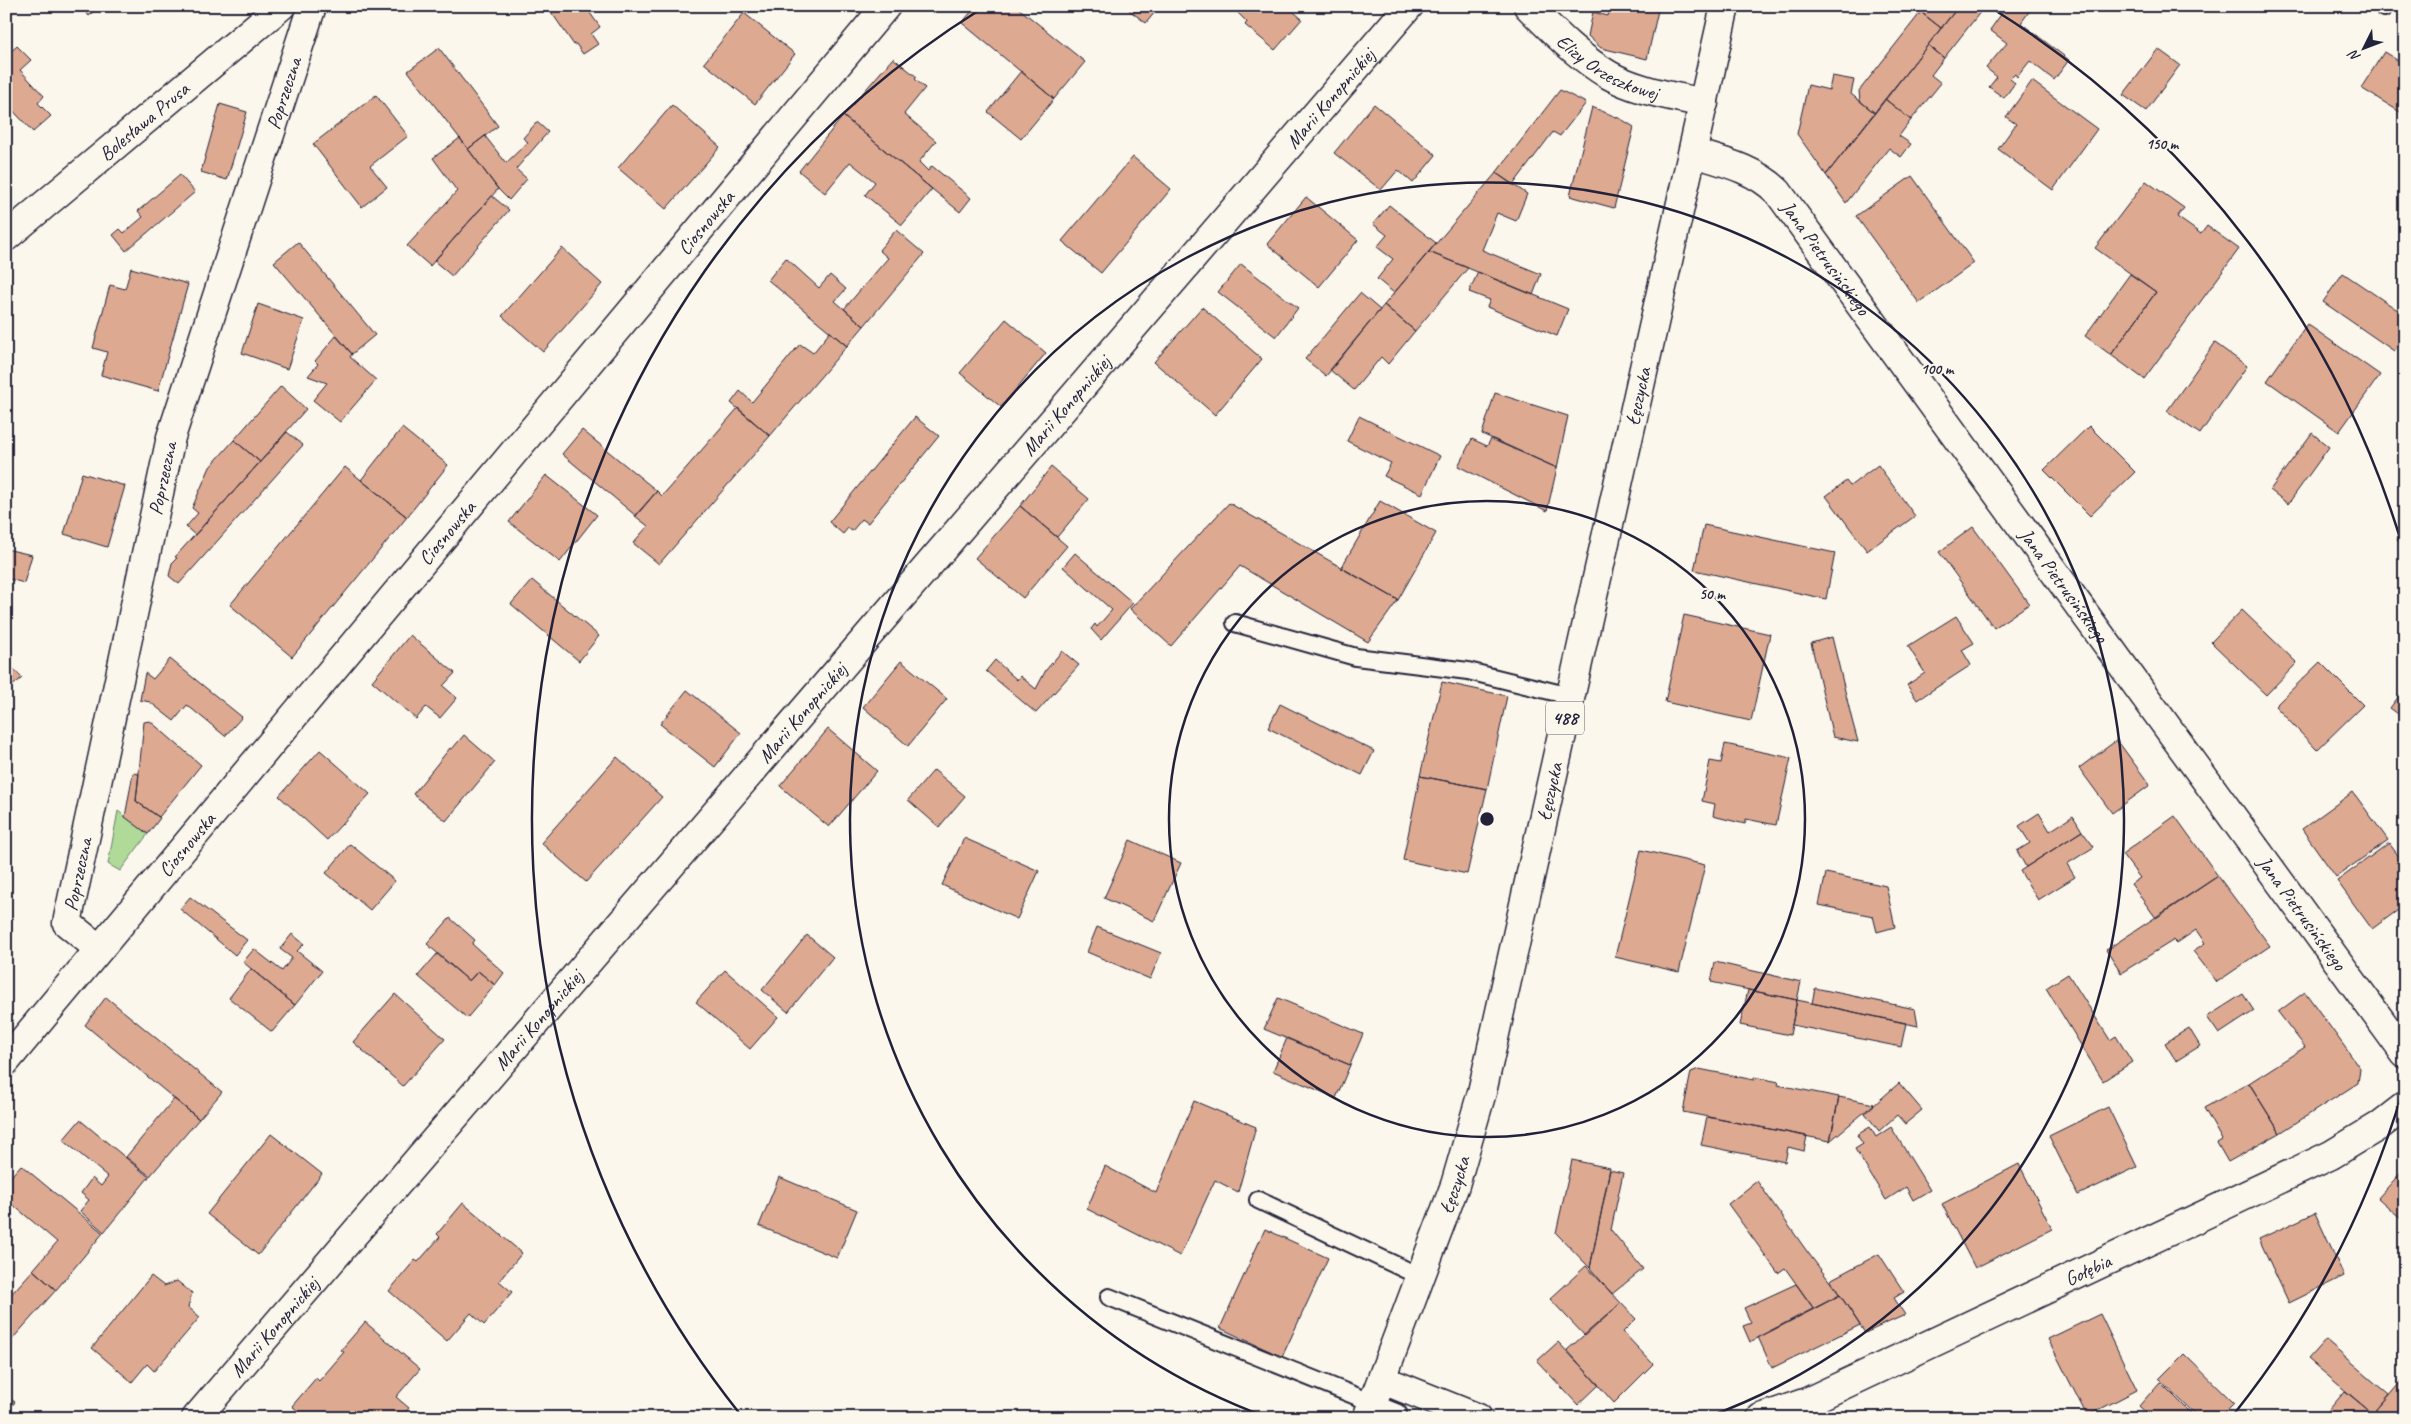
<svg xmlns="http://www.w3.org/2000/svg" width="2411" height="1424" font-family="Caveat,sans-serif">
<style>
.green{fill:#afda98;stroke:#687e6a}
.building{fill:#dda991;stroke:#22223b}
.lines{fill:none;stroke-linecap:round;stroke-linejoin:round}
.lane-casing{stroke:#22223b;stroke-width:20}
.street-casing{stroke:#22223b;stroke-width:31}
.primary-casing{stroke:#22223b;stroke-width:31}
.lane{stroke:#fbf7ec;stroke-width:16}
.street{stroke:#fbf7ec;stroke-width:28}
.primary{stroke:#fbf7ec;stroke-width:28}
.ring{fill:none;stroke:#22223b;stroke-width:2.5}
.labels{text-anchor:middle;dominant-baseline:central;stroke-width:4.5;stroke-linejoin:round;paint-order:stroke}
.shield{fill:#fbf7ec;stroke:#636270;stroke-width:1}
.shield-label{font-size:19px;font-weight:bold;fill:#22223b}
.street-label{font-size:20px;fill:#22223b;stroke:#fbf7ec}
.centre{fill:#22223b;stroke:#fbf7ec;stroke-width:2.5}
.ring-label{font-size:15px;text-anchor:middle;font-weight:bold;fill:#22223b;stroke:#fbf7ec;stroke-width:4.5;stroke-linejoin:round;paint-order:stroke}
</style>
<rect width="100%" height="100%" fill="#fbf7ec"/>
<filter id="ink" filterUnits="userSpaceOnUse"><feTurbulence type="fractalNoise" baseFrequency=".02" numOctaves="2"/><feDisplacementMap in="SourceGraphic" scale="10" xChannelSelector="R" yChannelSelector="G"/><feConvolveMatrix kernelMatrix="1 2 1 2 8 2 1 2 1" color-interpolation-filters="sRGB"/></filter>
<g filter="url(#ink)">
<path class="green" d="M118,811L148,834L120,871L108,864Z"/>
<path class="building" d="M80,6H100L89,16Z
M547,6H585L600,27L591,34L598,44L583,54L576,44L574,45Z
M976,6H1016L1085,62L1054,99L962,23Z
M1132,6H1160L1146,23L1129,10Z
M1231,6H1287L1302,19L1275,50L1245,25L1247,22Z
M1610,6H1659L1647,59L1601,48L1588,36L1593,12L1608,16Z
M1930,6H1959L1941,28L1923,14Z
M1959,6H1985L1944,58L1928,45Z
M2007,6H2033L2021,23L2069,60L2054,80L2030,61L2017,77L2015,74L2010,79L2015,83L2004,98L1989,87L1997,77L1986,68L2007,43L1990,30Z
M1921,12L1941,28L1875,113L1860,101L1859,91Z
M744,13L795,54L755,104L704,63Z
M1928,45L1944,58L1931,75L1941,83L1911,120L1885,99Z
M17,46L31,60L20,70L44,96L38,103L51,116L33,132L6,103V56Z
M439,48L498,126L468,149L408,71Z
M2158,49L2180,65L2146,111L2123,95Z
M2384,52L2405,65V115L2361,88Z
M893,58L917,77L915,79L925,88L904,114L936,141L919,162L928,171L932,166L971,198L960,212L843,116Z
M1021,71L1054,99L1021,139L988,112Z
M1832,76L1854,80L1851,94L1875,113L1826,175L1797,134L1808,85L1829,90Z
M2032,81L2097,129L2053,190L1998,149L2016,124L2006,117Z
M1560,90L1586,103L1560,136L1553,132L1513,185L1496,173Z
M376,95L408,136L370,166L387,187L362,207L313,144Z
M1885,99L1911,120L1899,136L1911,144L1901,157L1889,148L1846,203L1826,175Z
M220,104L247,112L227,180L201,172Z
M1374,104L1436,155L1413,183L1398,170L1381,190L1334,153Z
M672,105L720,147L666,209L618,168Z
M1592,107L1621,119L1634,127L1614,208L1570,196Z
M843,116L932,189L902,225L865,195L875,182L850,162L825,193L799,171Z
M537,122L548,132L516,169L527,179L509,200L498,189L468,149L485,136L506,163L528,142L523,138Z
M460,138L498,189L430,266L407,246L457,191L433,158Z
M1133,157L1171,189L1101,273L1062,241Z
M1496,173L1527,194L1516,221L1497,213L1482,250L1541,274L1533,295L1429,252Z
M180,175L195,192L126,251L113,235L120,229L124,233L143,217L138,211Z
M1912,176L1974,263L1919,303L1856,216Z
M2146,181L2184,208L2177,217L2201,234L2207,226L2239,249L2144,379L2111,355L2156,292L2095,248Z
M492,196L509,210L452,276L434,261Z
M1306,197L1358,240L1319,287L1267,244Z
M1389,205L1436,243L1394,293L1377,279L1393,259L1377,247L1387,235L1373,224Z
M896,230L924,254L864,326L844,309L888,258L879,250Z
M298,242L375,335L352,354L274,262Z
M562,248L602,284L543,352L502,316Z
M1429,252L1468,268L1415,331L1384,305Z
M786,258L819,288L830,275L846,289L835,301L864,326L847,346L768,280Z
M1241,264L1298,308L1276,337L1218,292Z
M131,268L188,284L158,391L101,375L107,352L93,348L110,285L125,289Z
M1478,272L1568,309L1557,336L1487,307L1490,300L1469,292Z
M2343,273L2405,315V336L2394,351L2323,302Z
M2130,274L2156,292L2111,355L2085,336Z
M1360,293L1380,310L1326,376L1305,359Z
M258,304L304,320L287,369L242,353Z
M1384,305L1415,331L1388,364L1381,357L1354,390L1330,370Z
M1202,307L1262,359L1215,415L1154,362Z
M1006,319L1046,353L1001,407L960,373Z
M2307,324L2380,375L2339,432L2267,381Z
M830,332L847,346L770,436L731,403L740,391L752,402L800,344L813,353Z
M336,336L352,354L350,357L376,380L340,422L313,400L327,383L308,376L318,364L315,361Z
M2215,343L2247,366L2200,434L2167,411Z
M281,386L306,409L260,462L234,440Z
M1495,393L1568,416L1557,468L1482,434Z
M738,408L770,436L659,564L633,543L648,526L635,516L657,491L662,496Z
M1359,416L1440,456L1422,494L1384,476L1391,463L1347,441Z
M915,417L939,436L868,523L862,519L852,531L848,528L843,534L829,522Z
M2089,426L2135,472L2090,516L2044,470Z
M402,428L448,465L407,517L361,480Z
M582,430L657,491L636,516L562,454Z
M287,432L303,445L179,584L169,576L172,563L177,558L175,557Z
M2312,433L2329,447L2288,504L2270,490Z
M1472,439L1487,446L1491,439L1557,468L1547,511L1458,466Z
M234,440L260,462L195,535L186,527L198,513L192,508L210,467Z
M1878,465L1915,516L1867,551L1826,496L1846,481L1850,486Z
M345,467L407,517L292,657L230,605Z
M1051,467L1089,499L1057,537L1020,506Z
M82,473L125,486L107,547L64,534Z
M546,475L597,515L560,562L509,522Z
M1380,501L1436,533L1398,600L1341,568Z
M1229,503L1398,600L1368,642L1240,566L1171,646L1130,609Z
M1020,506L1067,546L1023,598L975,558Z
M1704,525L1835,553L1826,599L1694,570Z
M1973,527L2029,604L1994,628L1939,552Z
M2405,528V546L2397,540Z
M6,549L32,555L24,583L6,578Z
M1075,553L1133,603L1101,640L1091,629L1095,624L1097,627L1112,610L1063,567Z
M532,580L599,636L579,661L511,604Z
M2242,610L2297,663L2266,695L2211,642Z
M1684,615L1770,634L1751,721L1665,702Z
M1956,616L1974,643L1962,650L1971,665L1917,700L1907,685L1925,673L1908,646Z
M410,635L455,673L443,686L457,698L440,718L426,707L416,719L372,681Z
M1832,637L1852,720L1858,742L1833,737L1811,643Z
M1062,651L1079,665L1036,713L986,671L995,660L1017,680L1020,676L1036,689L1046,670Z
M170,659L242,717L225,736L187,705L174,721L150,702L140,700L145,673L153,679Z
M6,661L22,678L6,691Z
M901,661L947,699L908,746L863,707Z
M2320,662L2363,705L2317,750L2275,706Z
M1442,682L1507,696L1487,789L1420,776Z
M2405,688V719L2390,708Z
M687,690L741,733L715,767L660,724Z
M1280,704L1374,751L1362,775L1268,728Z
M150,721L201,765L159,817L136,801L144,722Z
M828,729L877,771L829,827L780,786Z
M464,735L495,762L446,821L413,794L450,748L452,749Z
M2117,740L2150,785L2112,813L2079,768Z
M1725,744L1791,758L1776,825L1746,819L1745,824L1713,816L1715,804L1702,801L1710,761L1721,763Z
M320,750L370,794L327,840L279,796Z
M617,757L662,797L586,882L541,843Z
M934,770L965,796L939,827L908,800Z
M133,773L139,774L136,801L160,818L148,834L125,817Z
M1420,776L1487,789L1467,874L1403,860Z
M2353,792L2388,840L2336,877L2302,829Z
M2039,813L2050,831L2073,816L2082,831L2026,867L2017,851L2030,843L2019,826Z
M2175,816L2218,876L2156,918L2131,884L2140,878L2122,854Z
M2082,831L2094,847L2067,864L2075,877L2038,900L2020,871Z
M964,838L1039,871L1017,919L942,885Z
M1130,840L1181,863L1154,921L1104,898Z
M2389,843L2405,865V905L2372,929L2337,881Z
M350,844L395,881L370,910L326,873Z
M1641,850L1705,865L1679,972L1615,957Z
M1826,873L1886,886L1895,927L1877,932L1873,916L1819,905Z
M2218,876L2270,946L2217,982L2193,951L2205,943L2196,930L2177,943L2174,940L2121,973L2106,950Z
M190,897L247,940L235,955L180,909Z
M450,918L475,940L472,944L504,973L495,985L478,971L469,981L427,944Z
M1097,927L1161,953L1150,979L1087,952Z
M292,934L304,944L297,951L322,971L295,1005L243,962L254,949L282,971L292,958L280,949Z
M807,935L833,957L788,1012L762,990Z
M437,954L469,981L478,971L495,985L467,1018L418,976Z
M1715,962L1801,982L1797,1000L1711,982Z
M251,969L295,1005L272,1032L229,998Z
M725,970L778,1017L750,1049L696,1002Z
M2068,974L2110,1040L2116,1036L2132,1062L2103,1081L2046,988Z
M1815,988L1915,1009L1918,1026L1812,1003Z
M1748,990L1797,1000L1790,1035L1740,1025Z
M2305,992L2360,1068L2358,1083L2280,1133L2249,1083L2305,1047L2278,1012Z
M395,994L445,1039L403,1086L353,1042Z
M2243,994L2254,1011L2219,1034L2207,1017Z
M106,997L222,1092L199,1119L85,1025Z
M1278,998L1363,1034L1350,1065L1264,1029Z
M1797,1000L1906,1023L1901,1047L1792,1025Z
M2189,1028L2200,1046L2176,1061L2165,1043Z
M1287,1038L1350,1065L1336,1098L1273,1071Z
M1699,1069L1754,1080V1077L1779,1082L1778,1085L1839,1097L1830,1141L1683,1112L1691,1072Z
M1899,1083L1922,1110L1905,1124L1897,1115L1879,1131L1865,1113Z
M2249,1083L2280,1133L2228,1162L2217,1143L2222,1140L2204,1108Z
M1839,1097L1874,1104L1830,1141Z
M174,1099L199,1119L150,1176L126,1157Z
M1194,1101L1256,1127L1238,1192L1215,1180L1180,1256L1087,1209L1105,1166L1156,1193Z
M2108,1107L2137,1167L2078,1195L2049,1136Z
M1707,1117L1807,1136L1804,1151L1788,1147L1785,1162L1701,1145Z
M80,1120L149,1177L104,1232L80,1211L89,1200L81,1193L92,1178L101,1186L108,1177L63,1140Z
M1870,1127L1876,1137L1891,1127L1930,1190L1913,1200L1906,1187L1886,1200L1855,1149L1863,1144L1857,1135Z
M271,1134L322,1174L258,1255L207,1214Z
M1572,1160L1610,1168L1590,1268L1556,1233Z
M2019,1164L2052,1229L1975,1268L1942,1204Z
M21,1165L103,1233L56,1290L33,1270L57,1242L6,1199V1182Z
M1610,1170L1623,1173L1611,1230L1643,1269L1612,1294L1590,1268Z
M2403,1170L2405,1172V1222L2378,1198Z
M779,1177L857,1210L837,1258L759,1226Z
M1757,1181L1806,1250L1840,1295L1814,1309L1785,1268L1778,1273L1728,1204Z
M463,1203L522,1253L499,1281L512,1292L484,1325L471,1313L447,1341L389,1291L415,1260L418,1262L440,1237L437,1234Z
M2315,1213L2344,1276L2289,1303L2259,1239Z
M1265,1229L1328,1258L1282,1357L1220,1328Z
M1879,1254L1904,1292L1894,1298L1905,1315L1865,1333L1830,1280Z
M1586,1266L1621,1303L1585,1336L1550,1299Z
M33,1270L56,1290L7,1345L6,1300Z
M151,1276L164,1286L177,1281L192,1293L188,1307L200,1317L154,1371L147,1364L132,1382L92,1348Z
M1796,1284L1814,1309L1750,1342L1743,1326L1751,1323L1744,1308Z
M1840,1295L1860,1325L1772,1368L1758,1337Z
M1621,1303L1636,1319L1623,1332L1653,1364L1614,1403L1567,1350Z
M2100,1314L2137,1390L2087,1416L2048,1339Z
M365,1322L420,1369L396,1397L409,1408L400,1418H306L292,1406L316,1378L319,1381L344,1352L341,1350Z
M2325,1340L2389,1395L2373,1414L2308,1359Z
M1558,1342L1599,1385L1578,1405L1537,1361Z
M2184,1354L2234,1403L2219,1418H2199L2159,1379Z
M2405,1377V1418H2377L2373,1414Z
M2160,1382L2196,1418H2152L2139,1406Z
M2345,1391L2373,1414L2370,1418H2322Z
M6,1396L15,1402L6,1413Z"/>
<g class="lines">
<defs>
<path id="lane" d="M2384,8L2385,6
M1235,623L1356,657L1468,671L1570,696
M1258,1200L1421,1277
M1109,1297L1398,1413"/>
<g id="street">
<path id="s1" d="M1528,6C1553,31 1578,57 1609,75C1637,91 1673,96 1704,103"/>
<path id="s2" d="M1694,153C1724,162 1755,169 1778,192L2405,1054"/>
<path id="s3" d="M6,237L281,6"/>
<path id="s4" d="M99,949L67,923L171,437L312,6"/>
<path id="s5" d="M6,1061L886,6"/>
<path d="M1383,1380L1478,1418"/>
<path id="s6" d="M196,1418L1409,6"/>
<path id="s7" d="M1761,1418L1807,1402L2331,1155L2379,1126L2405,1106"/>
</g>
<g id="primary">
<path id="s8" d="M1367,1418L1455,1185L1482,1092L1725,6"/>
</g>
</defs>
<use href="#lane" class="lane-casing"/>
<use href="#street" class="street-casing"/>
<use href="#primary" class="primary-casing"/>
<use href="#lane" class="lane"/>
<use href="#street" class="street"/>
<use href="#primary" class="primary"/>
</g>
</g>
<g class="ring">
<circle cx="1487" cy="819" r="318"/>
<path d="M1269 1418A637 637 0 1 1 1705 1418"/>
<path d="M2403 1090A955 955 0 0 1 2234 1414M740 1414A955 955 0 0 1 981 9M1993 9A955 955 0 0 1 2403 548"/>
</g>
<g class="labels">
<rect class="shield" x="1546" y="701.5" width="38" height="33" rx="4"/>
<g class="shield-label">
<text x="1565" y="718">488</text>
</g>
<g class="street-label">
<text stroke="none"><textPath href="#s1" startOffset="102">Elizy Orzeszkowej</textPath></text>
<text stroke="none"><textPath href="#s4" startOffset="900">Poprzeczna</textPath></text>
<text stroke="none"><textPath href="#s6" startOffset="1740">Marii Konopnickiej</textPath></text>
<text stroke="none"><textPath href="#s3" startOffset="180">Bolesława Prusa</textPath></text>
<text stroke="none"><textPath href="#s5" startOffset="1092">Ciosnowska</textPath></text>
<text stroke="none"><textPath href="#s2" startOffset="175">Jana Pietrusińskiego</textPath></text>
<text stroke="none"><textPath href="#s8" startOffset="1059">Łęczycka</textPath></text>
<text stroke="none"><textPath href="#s6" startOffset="1335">Marii Konopnickiej</textPath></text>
<text stroke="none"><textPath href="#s4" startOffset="496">Poprzeczna</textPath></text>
<text stroke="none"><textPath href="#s5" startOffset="688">Ciosnowska</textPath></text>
<text stroke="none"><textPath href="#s2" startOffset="580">Jana Pietrusińskiego</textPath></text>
<text stroke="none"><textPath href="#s6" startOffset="930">Marii Konopnickiej</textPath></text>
<text stroke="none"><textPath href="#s8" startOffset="654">Łęczycka</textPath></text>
<text stroke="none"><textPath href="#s5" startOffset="282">Ciosnowska</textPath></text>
<text stroke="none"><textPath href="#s4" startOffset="91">Poprzeczna</textPath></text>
<text stroke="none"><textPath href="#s2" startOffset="985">Jana Pietrusińskiego</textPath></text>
<text stroke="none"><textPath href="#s6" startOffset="525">Marii Konopnickiej</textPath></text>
<text stroke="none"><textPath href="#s8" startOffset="249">Łęczycka</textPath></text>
<text stroke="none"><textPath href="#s7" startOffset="359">Gołębia</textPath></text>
<text stroke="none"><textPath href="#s6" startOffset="120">Marii Konopnickiej</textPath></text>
</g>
</g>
<circle cx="1487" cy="819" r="8" class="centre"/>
<g class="ring-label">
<text x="2162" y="149">150 m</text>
<text x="1937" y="374">100 m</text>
<text x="1712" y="599">50 m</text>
</g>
<rect width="2411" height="1424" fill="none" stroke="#fbf7ec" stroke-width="25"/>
<rect x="12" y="12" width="2386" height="1399" fill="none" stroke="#22223b" stroke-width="2" filter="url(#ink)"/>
<g transform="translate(2364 48) rotate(228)" stroke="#fbf7ec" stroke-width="4" paint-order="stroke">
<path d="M0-4L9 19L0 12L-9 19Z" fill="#22223b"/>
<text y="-8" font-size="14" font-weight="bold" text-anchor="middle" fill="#22223b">N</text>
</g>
</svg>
